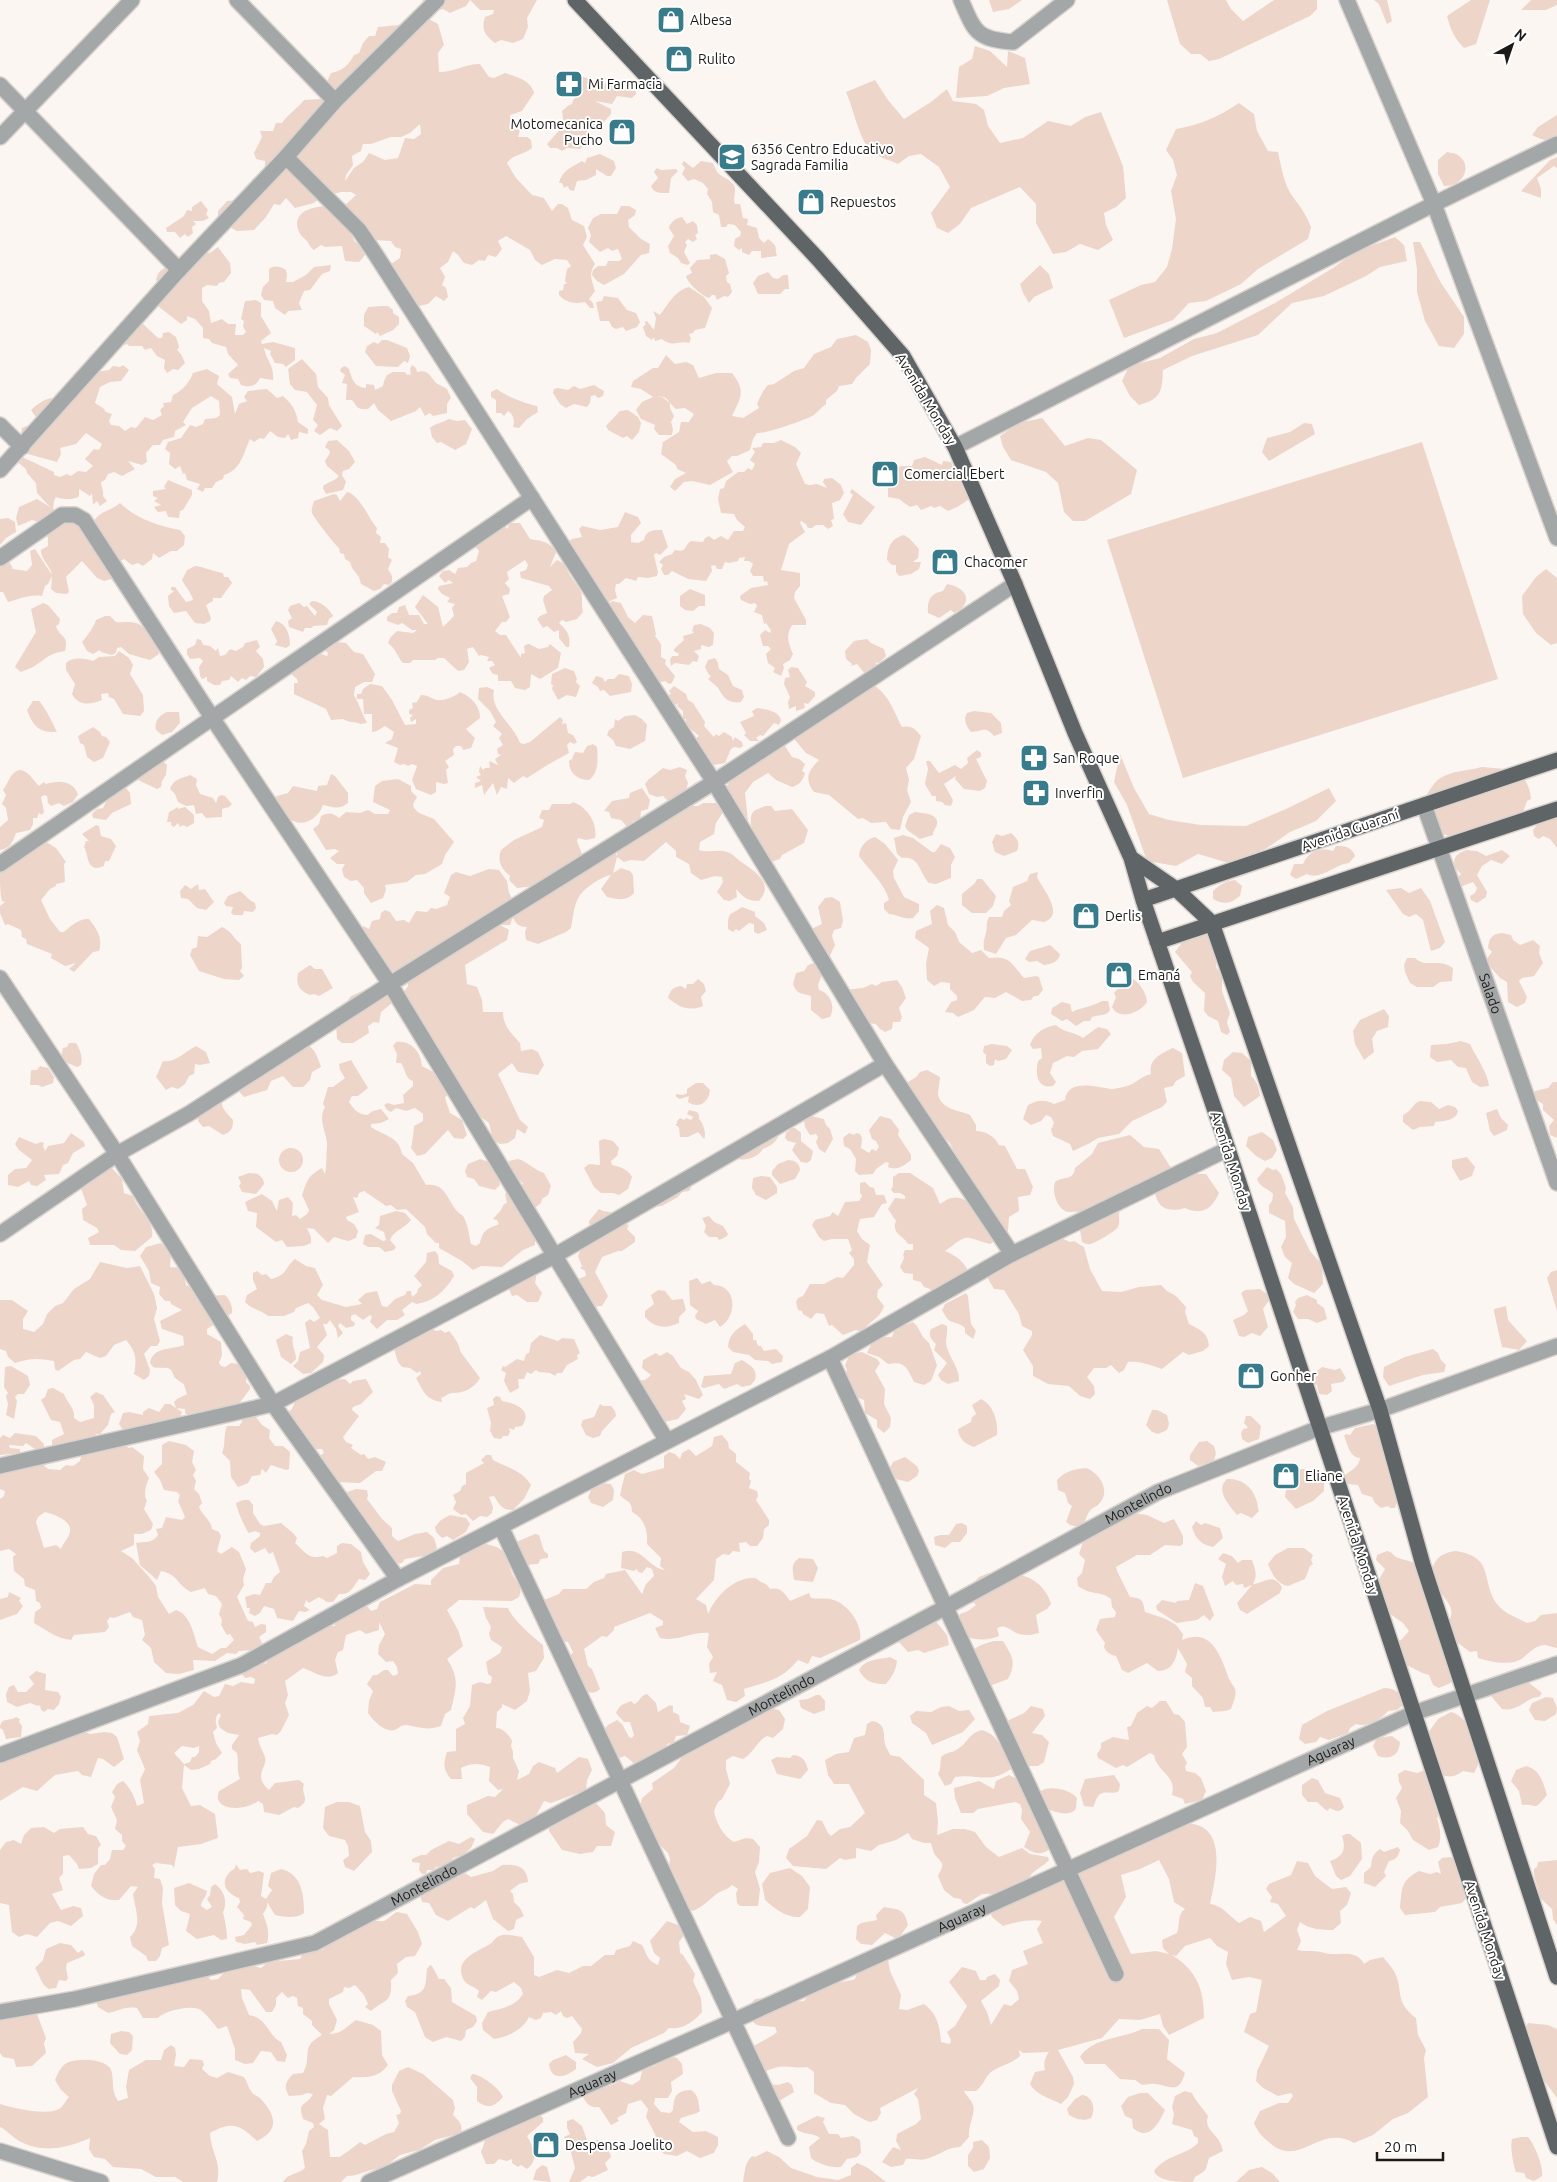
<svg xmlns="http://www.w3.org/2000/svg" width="1557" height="2182" font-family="Ubuntu,sans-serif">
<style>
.green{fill:#edd5c9;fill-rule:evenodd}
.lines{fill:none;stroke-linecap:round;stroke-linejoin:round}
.minor-casing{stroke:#d8d3cf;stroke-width:18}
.major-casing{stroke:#d8d3cf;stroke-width:18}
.minor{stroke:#a4a7a7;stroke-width:15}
.major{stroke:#5f6566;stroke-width:15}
.labels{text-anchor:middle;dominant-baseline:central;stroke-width:4;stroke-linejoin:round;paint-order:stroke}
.poi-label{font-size:14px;fill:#1c1a18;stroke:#fff;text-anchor:start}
.street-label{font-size:14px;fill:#1c1a18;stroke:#fff}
</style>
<rect width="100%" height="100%" fill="#fcf6f2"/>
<path class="green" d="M423,0H537L527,18L528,27L523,39L513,43L501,40L495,43C485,35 481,30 485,17L493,14L494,10H480L470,0L466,6L450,13L443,9L431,12L422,4Z
M989,0H1022L1009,9L993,12Z
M1167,0H1226L1231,9L1243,21L1274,0H1317V9L1310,16L1219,59L1209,61L1200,54H1191L1180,44Z
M1374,0H1387L1392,21L1387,24L1379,4Z
M1471,0H1490L1476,44L1464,48C1454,38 1450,28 1447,16Z
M1531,0H1557V5L1546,10H1521Z
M427,18L438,24L444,45L438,53L439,72C454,72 465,64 480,64L489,77L494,78L505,73C516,77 531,80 534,93L522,111L510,115L511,121L520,130L518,137H527L531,140L532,148C524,155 513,154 507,163L516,178L532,195L544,198L552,211L558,204H562L568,208L572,220L584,226L587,237L583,245L595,264C588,274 592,280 595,291L589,299L593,303L594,308H590L585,302C574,304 566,303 559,295V291L563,290L564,284H567L565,281L567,269L571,266L567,260L555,259L542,265L535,260L530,250L506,236L498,241L502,249L496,257L488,255L485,261L479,260L472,265L464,263L458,255L453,251L448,262L440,268L445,277L442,285L446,288L448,297L444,301L436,296L428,304L419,306L413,301L394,272V267L391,264L400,258L401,249L395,247L391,241L372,240L367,233L366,224L359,223L351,231L354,241L366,250V254L359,262L345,261L342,246L325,247L321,245L314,250C310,247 310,246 307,241C304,238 301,236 299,232C288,206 327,204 343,207L356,195L351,192H341L321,197L314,203L295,208L286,198L280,205L274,204L266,217L254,230L237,231L230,227L226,228L218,220V211L227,201L237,200L261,192L265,193L267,188L264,185L265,161L256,159L254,153L262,137L260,131H273L276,123H282C289,113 297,109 304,100L321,99C327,90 326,81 331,73C342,71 349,65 354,55L359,53L363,43L369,36H375L378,27L399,25L408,20ZM420,124L421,134L414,139L405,138L398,158L385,160L369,153L363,162L354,168L345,181L346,175L353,165L352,156L361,151L363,144H371L391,137H401L410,133Z
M975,46L990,51L1007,67L1008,51L1025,58L1030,84L1004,88L987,96L956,98L959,67L972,59Z
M580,76L610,85L617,79L626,83H635L636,94L632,98L617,96L612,104L595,101L611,109V114L602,124L591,126L589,130L591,135L586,144L580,149L567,148L562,151L557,148H550L547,144L564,125L562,111L569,105L572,104L573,100L584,91L578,88L575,80Z
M875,80L888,100L904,119L931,102L947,89L953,101L976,104L984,110L988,126L1000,143L1023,138L1048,121L1071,126L1085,117L1101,112L1123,166L1126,198L1116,207L1104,213L1106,225L1113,240L1098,250L1080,244L1066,252L1053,254L1036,223V204L1020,187L971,208L960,224L948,233L937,228L931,213L950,187L939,167L921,154L909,156L898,164C890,160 876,157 870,150C858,136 854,110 846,92Z
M1239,103L1254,114L1257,131L1268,151L1278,152C1281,166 1284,185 1293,197C1302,209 1305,213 1311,227L1308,239L1258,269L1241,284L1206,301L1189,303L1173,320L1124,338L1109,300L1141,285L1155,282L1167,267L1172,249L1176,219L1171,191L1177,175L1173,160L1166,150L1176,129C1200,125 1218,117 1239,103Z
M1557,115V139C1547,142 1540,139 1532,135L1538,127Z
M1447,152C1451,153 1457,153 1459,156C1473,166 1463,187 1444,186L1438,174V160Z
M600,154L614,161L616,168L611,176H607L596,169V175L586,180L577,181L574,191L570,190L567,186L564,188L562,183H559C562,170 572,167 582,161L585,163L587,158Z
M1557,157V168L1554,166L1537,178L1541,189V198L1521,191L1550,160Z
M684,161L693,168L701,161L713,163C719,180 723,173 733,184C738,190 732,197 735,204H740L743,218L748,219L747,225L757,228L759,238L764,243L768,239C779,247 774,246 777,256L761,258V251H752L749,255L742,252V248L739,250L734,246L735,239L740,236L741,232L735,225L728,224L726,227H721L719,215L713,212L712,202L707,194L708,189L703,183L694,179L688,181L682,174L685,168L682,164Z
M657,168L661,170L676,169L678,171L671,178L669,193C661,193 654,194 651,186L658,178L654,172Z
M201,201L208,210L206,214L209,218L203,221H193L196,224L192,227L193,233L188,237L185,234L180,238L175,232H167L166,228L184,216L187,210L192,211V207Z
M621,206H629L636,210L635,215L628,220L629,227L641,239L650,244L649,253L641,255L624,274L604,285L597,281L592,275L593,270L598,266H606L608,261H619L622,259L618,249L612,251L608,248L600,252L589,242L591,235L588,228L593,218L601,214H617Z
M682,217L687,224L693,221L697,225L698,233L695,235L697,239L693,242L688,239L685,242L687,245L684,252L690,263L688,265L681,263L678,258L670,253L668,246L674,236L669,228C670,222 676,218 682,217Z
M1395,237L1404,245L1407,261L1380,267L1366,276L1324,296L1292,303L1258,335L1192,356L1163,370C1162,392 1161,399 1139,405L1130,396L1122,381L1129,366L1160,358L1194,339L1217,333L1275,303L1333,268L1355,252Z
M1413,242H1420L1441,283L1464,317V334L1454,348L1439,346L1425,321L1417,292V269Z
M218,247L230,263L231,273L224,282L219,283L217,286L207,285L202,288V301L209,311L211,323L222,319L228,324H236L235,335H243L246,332L243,326L244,321L241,319L245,301L256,300L261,303V316L271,333L261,341L262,344L273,342L295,348V360L286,367L283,364L275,363L270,354L271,351L264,348C267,362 274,364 273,380L260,378C256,386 250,388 241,385L238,379L230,378L228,374L238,365L228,354L226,347L212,343L209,339L203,338V328L195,319L187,316V320L181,324L154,303L162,285L156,280C157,276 158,272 162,270C169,264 188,259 197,263L195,259L200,252L210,253Z
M716,254L725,259L729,273L726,276L727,282L730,284L732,292L728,297L724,296L717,300L715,295H712L709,298C702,296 688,284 686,276L692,273L690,268L697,260L710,259V255Z
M331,265L330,271L322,274L310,290L304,291L299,303L302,310L288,311L285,315L275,308L273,301L264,300L261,295L263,287L269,281V269C274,265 280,266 286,270L287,275L286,282H293L306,275L314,267Z
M1040,265L1049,274L1053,288L1034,297L1029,303L1023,293L1020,284Z
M768,272L773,278L778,279L783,275H788L789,289H785L780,294H758L753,283L758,276Z
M689,287L704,297L712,308L705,328L695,330L693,333L689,334L691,339L689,343C678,340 673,348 662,339L655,341L654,337L652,340L646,336L643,327L646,324L644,322L647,321L654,330L656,318L653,311L660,315C668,305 674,291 689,287Z
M604,296L618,298L627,310L636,313L640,322L637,327L626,331L623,327L616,329L612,327L609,321H600L596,302L602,301Z
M382,306H388L393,310V313L399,317V324L393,330L380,336L377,332L376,334L364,326V315L368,307Z
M141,322L158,338H162L163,333L169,332L176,337L179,347L177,350L181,354L185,363L178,370L173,369L167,373L164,368L165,360L157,356L151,348L145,350L142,346H129L127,344L122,346L119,343Z
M856,335L868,342L871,350L870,364L856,378L852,384L839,386L837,391L826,400V404C820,408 816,415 810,417C802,421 765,434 757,433L753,439L750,450L737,456H732L727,461L733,472L710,485L692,481L684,482L675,491L670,487L675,479L686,473L677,469L676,465L661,454L663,442L679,432L681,422H689L694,414L685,408L676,409C669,404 668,394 656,397H662L670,403V408L674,416L671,422L673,429L672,435H659L654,429L655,425L641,419L636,410L642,402L653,397L641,389L631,387L633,381L653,368H658L666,355L675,364L686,362L693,365L699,378L716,373H732C746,391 741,397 732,416L743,418L759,408L757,404C760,397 763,390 768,385L774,384L794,371L804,368L814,354L831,347L837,339Z
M382,340H387L407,348L410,356L408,363L404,361L398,367L376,366L365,352L367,346L374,342L378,344Z
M302,359L316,374L318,387L328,398L329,405L342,426L337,431L330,428L320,435L314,431L318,425L313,420L317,405L307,392L295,390L290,384L288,369Z
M123,365L129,370L121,381L110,382L100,387L95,403L103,408L106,412L112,414L109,421L111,425L119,426L125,431L131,427L136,428L145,417L153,420L162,415L160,410L164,406L163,403L171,402L173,395C182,391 190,382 193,373L207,369L219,376L217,384L232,397L235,414L239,404L247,401L244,397L248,391L267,389L277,398L283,396C292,404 296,410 298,422L308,429V434L299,432L298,438L291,440L288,434L285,438L278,437L270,431L264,439L260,438L254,442L250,439C243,454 241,470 224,475L223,479L216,482L212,488H205L203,492L197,489L200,484L187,480L185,473L183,474L180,466L175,469L169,464L170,453L165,449L168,442L181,438L190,425L196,427L203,424L205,419L216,418L220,415L219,401L211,396L192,408L183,422L186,425L175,431L174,437L163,440L160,445H153L146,453L147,462L142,465L128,461L135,469L122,476L114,472L108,474L105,480L101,482C101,487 104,490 103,496L107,501L100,506L97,501L93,505L92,493L90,496L79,489V496C75,500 62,500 56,497L54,501L53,509L75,516L123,590L118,588L111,579L104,581L97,578L82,561L66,577L69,592L67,594L56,593L51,589L52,576L48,584L45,586L42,596C29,594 20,599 8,602L3,592H0V555H6L13,569L27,571L32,565L30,551L35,549L52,575C51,566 40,559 41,550L48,546V538L42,523L32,520L18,526L16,518L19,507L37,499L50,507L37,493L36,483L27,473L26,469L16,461L20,456L54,472V475L60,477L67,474L71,476L78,471L86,472L93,466L85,459L94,449L99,450L102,444L86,433L76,444L60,448L61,454L57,462L17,451L22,428L26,426L33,433L36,417L31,410C37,404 47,397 55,398L95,372L109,370L113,366L120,367Z
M412,365L416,368L417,372C428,369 430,376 436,383C439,385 444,387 447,389L451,398L447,404V413L433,416L430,413L425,416L420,407L416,411L391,421L378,410L374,403L368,409C358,410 358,408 352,400H346L347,384L342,383L345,375L340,371L341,368L345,366L349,369C352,379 354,387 366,388V384L374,385L375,390L383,386L384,381L387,375L393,372H405L407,375L411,374L410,369Z
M594,385L604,391L603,396L598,398L595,395L591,396L590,403L587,407L574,404L566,408L560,404L553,393L554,389L558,388L568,390L574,386L580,389Z
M497,389C505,396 527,404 537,406L538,412L527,419L519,428L513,427C515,421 514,415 508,411L504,416L501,413H496V400L491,397V392Z
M628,410L638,417L641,423L639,432L632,440L627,436L623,438L608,430L606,426L620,411Z
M1042,418L1065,446L1088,438L1101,440L1137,470L1131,494L1085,521H1073L1064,512L1058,483L1046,472L1011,460L1003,447L1000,436L1019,423Z
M449,419L457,421L465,420L472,429L466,444L455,450L441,442L437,443L432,437L430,428C436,423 442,423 449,419Z
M1304,423L1312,424L1315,434L1269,461L1262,452L1267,438L1290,432Z
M337,440L349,451L355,462L349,469L343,471L342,475L346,482L343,490L326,494L323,488L324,485L336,479L339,476L327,466L325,461L330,453L329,450L325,447L328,441Z
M781,440L795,447L801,453L796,464L805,484L810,485L817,484L827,488L823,482L824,479L832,478L841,485L844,493L840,500L832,503L834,519L831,520L833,526L828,529L823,525H816L812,528H808L806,524L801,521L800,523L805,532L789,544L781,570L800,573V586L795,592L794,598L806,620V625H792C785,637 789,643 793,654L790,660L783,664L784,668L781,676L773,672L775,668L768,663L766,654L771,649L768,646H763L760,635L765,630L770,633L771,630L766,623L764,624L762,615L754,612L757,606L755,603L750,604L741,600L740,596L751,588L768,585L767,581L764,582L763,576H753L750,571L753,564L749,561H744L745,557L739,558L738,561L729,563L725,562L722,569H717L715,565L711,566L712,571L706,581L688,579L672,571L668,575H664L661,569L663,565L659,562L664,557L672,554L675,550C688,553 683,546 691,541L703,542L705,538L709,536L714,540L721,536L728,540L734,531H743L745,527L737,520L734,514L721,513L718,499L720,489L724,488L726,481L738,472H744L748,468L752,470L755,464L750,460L755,452L752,448L761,447L763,443H774Z
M1422,442L1498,679L1183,778L1107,540Z
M925,457L942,465L943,461L951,462C953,469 959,472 962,479C965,485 968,490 971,497C965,503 956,508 948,511L940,506L934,508L931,506L921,510L917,505L910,507L899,499L888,497V488L893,481L889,478L890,469L902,466H912L914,460Z
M168,480L192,490V495L183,510L180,511L179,518L168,517L166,511L158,512L154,507L161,505L154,501L158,498L153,496V491L166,489L164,487Z
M852,489L875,507L861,525L848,522L843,514L853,495L850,492Z
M347,492C359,494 369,519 377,528L376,533L381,537L380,543H385L389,549L388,557L392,560L388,569L392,576V582L389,585L384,584L380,589L374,591L361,584L359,577L352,568L350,562L345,559L344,554L340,553L339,548C335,545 314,518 312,513C311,509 313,505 314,501L334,494L337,495L340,501Z
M120,503C137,519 158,526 180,530L185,536L184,545L177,551H171L159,558L153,553L152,559L143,566L138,563L132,565L124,559L120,561L113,557L102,540L104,536L92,526C96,511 110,512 120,503Z
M625,512L638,517L641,523L631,535V542L638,543L644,540C646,530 653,530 662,530L668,547L660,555L656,553L654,555L658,572L657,576L648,578L638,577L636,581L626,578L619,584H616L615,590L617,598L601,605L565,562L561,560L560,548L572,539L582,537L579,529L582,526L600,530L618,527Z
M8,518L15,522L16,532L6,538L0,545V519Z
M510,523H520L530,539C542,541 549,541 556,552L550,567L557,560L565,564C568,576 576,582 581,592C583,596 581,605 583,612L577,619L566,622L562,620L559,623C567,630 571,636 569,647H566L559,638V630L554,632L547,626L543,628L537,619L540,616L547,613L543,600L544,596L552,590L549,586L521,578L520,572L526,570L528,565L525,560L507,572L509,579L505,583L510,589L509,594L502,596L510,617L506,622H502L495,631L500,635H506L521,658V654L525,653L524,647L525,645L529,644L539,649L548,647L550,644L561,653L558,668L540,679L531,674L530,687L525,690L515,688L511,681H498V675L493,674L489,668L495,665L492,661H487L489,657L481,655L479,656L473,647L467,649L469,662L464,670L458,671L444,658H438L435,660H413L410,663H403C397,656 396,649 388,643L390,638L397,631L413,633L417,630H412L402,623L398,625L387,621V617L392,613H397L399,607L405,605L409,615H419L424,624H428L415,607L423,595L438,607L443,627L454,616L452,608L455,604L447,602L450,598L442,594L438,589L439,586L453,583L449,580L445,583L439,576L443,571L449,570L455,574L458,568L467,567L471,563L476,561L479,551L474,545L503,524L507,529Z
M904,535L910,539L919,549L918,558L913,562H921L919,569L911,574L899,576L896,572V565H892L887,560C888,547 890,539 904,535Z
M195,566C205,567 212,571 223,573L224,577H228L232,583L221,598H213V601L206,605L211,618L210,621L204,624L195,623L186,611L174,613L169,606L168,596L174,591L171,590V587H175L186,602L193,600C191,592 186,588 182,580L187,570Z
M1546,569L1557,578V643L1551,645L1536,633L1523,614L1522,596L1536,577Z
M947,584C960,586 974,596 961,609C959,611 956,611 954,613L951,610L939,618L928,613C927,601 930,593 943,591Z
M690,589L705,595V606H699L693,611L685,610L680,606V596Z
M312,601C320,601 329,608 333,616L329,619L327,625L313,626L312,628H305L303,632L289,627L288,621L292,618L288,610L290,606L299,603L304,607L307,606L315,616L317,612L309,604Z
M612,601L621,603L628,617L635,623L643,615L652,616L656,634L655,636L661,644V657L666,660L665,664L675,676L672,683L669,684L665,681L657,683L644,679L633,673L606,606Z
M43,603L48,605L60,619L59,624L56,626C60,639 69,633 65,651C49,653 46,659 33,667C29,669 25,670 21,672L15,667L16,665L36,632L31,609Z
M105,616H110L116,622C122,623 129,621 136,623C145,625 157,645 159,654L150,660L129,654L121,647L117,648L116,653L112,655L101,652L100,650L93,654L87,651L82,642C86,638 95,625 96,620Z
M276,621C287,624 290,635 290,645L286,648L275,645L277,641L271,629Z
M701,624L710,628L714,633L713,645L709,647L701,645V649L694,651L699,656L697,662L693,661L689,665L675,663L671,666L670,660L672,656H678L679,654L674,651V649L684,640L683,636L694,633L692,631L694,625Z
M197,639L201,640L203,645L210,646L216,651L218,648L220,656L225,655L230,649L236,651L243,647L245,643L257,640L260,647L256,651L263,659L264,667L256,677L250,676L246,680L242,678L238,682L231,676L229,680L222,681L220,685H214L207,681V677L202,679L200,676L199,667L203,661L200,658L190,659L187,654V649L195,645Z
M867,639L871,643L884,649L886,656L880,662L876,663L877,668L870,670L865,674L857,664L851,666L852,664L846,659L845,651L854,641Z
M329,641L346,643L354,652L363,654L375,674L372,682H364L355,687L354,695C359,704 362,713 367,723L360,724C354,721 349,723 343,719L331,720L326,709L294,694V683H298L297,679L291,674L292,668L302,659L311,660L313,657L321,654L327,656L328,653L324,649Z
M119,651L129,658L133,665L130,674L143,695L144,711L140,716L123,714L114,699L109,697L108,693L101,694L102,700C90,705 78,706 72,694L75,684L66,670V663C72,657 85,658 93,661L99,657L115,656Z
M715,658L718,663L719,669L728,675L733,686L742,690L744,697L741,702C728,704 724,698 718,688C716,685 711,682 708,679L711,676L709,675L705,667L708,660Z
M791,667L798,668L807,682L805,686L815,692V696L808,704L804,703L805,708L796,711V706L789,709L788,702L790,697L784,684L785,678L790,677L788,670Z
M565,668L574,671L577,679L576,682L580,686L576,697L567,695L558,700L552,689L553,685L551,684L552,674Z
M619,674L629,676L632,684L631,692L610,696L604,690L600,691L598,687L592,683L596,676L603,678L605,682L608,679H614Z
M370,684L382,686L392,700L405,725L416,724V719L411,722L410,718L413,715L409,714V710L413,708L412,703L417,702L421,695C428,695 430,698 437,700C444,701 454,697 460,692C471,697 480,705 480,718L466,729L475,738L471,748L463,750L461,746H456L453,749L454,755L445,761L449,767L446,770L448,783L444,784L436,782V792L431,795L416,789L412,780L417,766L412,764L408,766L404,764L400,765L394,762L398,748L385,743L392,739L394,732L385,726L377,731L372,732V714H364L363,699H357V694H361L363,689Z
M872,684C889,694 894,712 902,727C912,725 915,729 921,736L914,759L906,768L909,780L907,790L911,802L903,817L900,830L891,829L886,822L871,823L863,818L858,819L829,795L814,792C804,779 808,771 819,760L806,753L789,733Z
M674,686L686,694L688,700L693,703L705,722L704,726L714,737L716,734L719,736L724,732L732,737L733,741L735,737L742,742L743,746L740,748L734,747L731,749L725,763L714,765L709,763L696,741V738L699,736L685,724L686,719H683V711L677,706L679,703L673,706L666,696L671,694L669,691Z
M487,687L494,690C489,710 514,725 520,743L524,744L530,742L560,717L563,720L562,724L566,723L568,733L573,735L577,742L574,744L570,742L567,745L569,753L549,764L527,778L523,776L514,783L508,778L507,789L501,787L497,795L493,783L484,795L482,785L475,788V783L481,781L476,777L481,775L479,772L480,766L483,770L485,768H490L489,761L498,765L495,759L501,755L498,754L497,749L503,745L499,738L502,734L493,726L496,722L490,711L478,699L479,688Z
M33,701H39C45,707 54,725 57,732C39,733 33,726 27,710Z
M757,708C766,709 779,711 781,720L779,725L774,723L763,736L760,735L756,738L759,741H750L744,735L746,733L740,722L754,716L752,711Z
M974,711L991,713L1001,723L1002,733L994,736C984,725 983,732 971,732C966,726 963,720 967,713Z
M167,712H179L180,723L172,732L162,735L156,730C154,722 159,715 167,712Z
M635,715L642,719L647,725L645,741L630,749L616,746L613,740L607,735L609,730L614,727L615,719L618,721L625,716Z
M93,727L100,732L102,736L106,737L110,742L103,758L94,762L87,757L84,745L80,743L78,736Z
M593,744L597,747C598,758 599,773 589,780C577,780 569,773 569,761L572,759L575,752L583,753L587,746Z
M777,746H785L792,757L799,759L805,764L802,771L805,773C803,781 799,785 792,787L776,780L768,773L753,782L745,793L748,821L745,823L720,787L728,785L730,779Z
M977,750L981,753V757L976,759L987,781L985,788L980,791L964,789L955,779L956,776L944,784L953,800L951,806L945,805L942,802L936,801V796H932L925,784L928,769L926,761H930L939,773L955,765L961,769L968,763L967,758Z
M1120,754L1134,788L1149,814L1169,820L1201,825L1246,826L1286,809L1329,788L1336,801L1316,821L1290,832L1267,848L1232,864L1198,854L1176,866L1147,861L1127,805L1114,782Z
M163,761L167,765L166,775L162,781L161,787L157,789L138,780L139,776Z
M680,767L687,770L685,776L688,783L685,794L669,802L663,796L657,797L649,794L645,784L648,780L663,768L670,770Z
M1482,767L1517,770C1525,779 1530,786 1531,799L1527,801L1523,812L1453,837L1437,832L1423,799C1429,793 1433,783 1439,779C1452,770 1468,771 1482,767Z
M20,770C29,771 32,779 39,786L44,782L46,784C59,780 72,780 78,794L73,802L64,806L59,803L51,806L48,803L47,796L44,795L41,797L44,812L42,815L39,813L37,818H33V824L30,830L16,833C13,841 10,849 0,850V827L8,820L6,808L2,804L6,795L3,790C10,781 9,773 20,770Z
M331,774L335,776L348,793V803C340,810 332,807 323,805C320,815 307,826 296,822C290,820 287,818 280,818L271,802L277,796L288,793L293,786L317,791L318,786L327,785Z
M190,775L197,779L196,785L200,794L213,798L216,803L218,797L221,795L225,796L232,804L229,807L222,809V817L206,818L202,813L196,814L194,805L186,806L178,802L175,794L170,789C174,778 181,779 190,775Z
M398,779L411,786V791L417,797L413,804L414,808L419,813L434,819L454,842L445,855L442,864L425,874L416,875L407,882L385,885L386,890L383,898L371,903L364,893V888L357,880L351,881L344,877L342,869L345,864H337L330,858L339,851L335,849L326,850L313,829L319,824L321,816C329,812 333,813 339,818L346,812L360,813L368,810L375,814H388L390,810L373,802L375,786L382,781Z
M126,788L130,793L131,804L112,813L106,820L93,818L92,814L97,809L103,808C109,796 113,789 126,788Z
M642,788L650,800L648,809L641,811L640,819L633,821L628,828L621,820L611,818L609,812L604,811L612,801L629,798L630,793Z
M573,802C587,807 598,823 595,838L586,840L578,838L577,841L582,854L560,872L558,870C544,885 536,886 517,888L509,880L510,876C501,869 497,861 501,850L514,840L542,827L544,820L539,818L542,810H549L552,804H570Z
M703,803H716L723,812L716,823L714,834L700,842L699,850C708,853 718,849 727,852C732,853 736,858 740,861C752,870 776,882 759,901C748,901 744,898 736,889L737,897L730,901L724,900L717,892L723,882L722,877L715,876L701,880L691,873L689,864L676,857V851L666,842L644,861L631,860L624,862L617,857L613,873L621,868L630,871L633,875L634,893C626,902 617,899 607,897L601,889L611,875C601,877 586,887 580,895C574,903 573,918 571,928L566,932L538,944L526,940L525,932L527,927C520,927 515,924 513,917L510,925H500L509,930L507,940L465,965L467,984L477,987L482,1000L483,1012H503C503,1026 511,1033 520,1043L521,1051L532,1049L538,1052L544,1065L538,1075L518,1072L512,1063L498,1074L520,1120L528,1127L525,1134L517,1129L515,1138L508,1143L500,1144L493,1140L489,1123L448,1093L445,1098L450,1113L462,1120L467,1135L463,1139L454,1138L448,1130L425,1154L417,1156L411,1148C412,1146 414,1129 414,1126L423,1121V1114L415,1108L406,1111L396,1108L391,1112L387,1110L384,1105L388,1103L394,1105L404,1103L403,1095L413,1086V1081C405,1079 406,1070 401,1063H396L397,1054L393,1046L396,1042C411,1040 421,1052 422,1066L439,1075L399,999L408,986V980L392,971L379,969L361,931L363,926L369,929L372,921L380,919L381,913L385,910L390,912L396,921L404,920L409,923L416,911L427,912L431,908L436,909L447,905L450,897L444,893L451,875L456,872L470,876L489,869L499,870L507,881L509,893L514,902L613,850L617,856L618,849L640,832L648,833L653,831V823L685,806H698Z
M765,806H771L775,811L792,809L808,830L804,843L782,855L780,859L768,863C762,852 743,821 754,811C757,809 762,808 765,806Z
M178,807V809L185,807L194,815V823L187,827L183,825L180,827L178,823L174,827L171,825V822H167L169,812Z
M915,812C921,813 939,813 937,824C936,829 933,830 933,835L920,839L907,830L905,826L909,815Z
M1557,815V848L1550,839L1543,836L1539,839L1534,836L1533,830L1539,822Z
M96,825L99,826L101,836L111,839L116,846L109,861H105L104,866C86,874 89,855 84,847L86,841H89L82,834Z
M1011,833C1018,839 1020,843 1017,851L1004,856L995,852L992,842L996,834L1002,836Z
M903,835L913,838L932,852H935L941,844L950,848L955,857L951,865V878L936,884L929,883C919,873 920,855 902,858L897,854L894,838Z
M875,837L885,844L898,860L893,871L894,878L904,897L919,904V911L913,918C903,920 897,914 889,914L884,909V903L889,900C885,884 869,870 859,856C859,848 866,839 875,837Z
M43,840L56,848L66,862L64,864L65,882L56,884V886L50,889L41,900L50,919L60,932H64C70,926 80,918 89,919C97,929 103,938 99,951L93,952L74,972L69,969L76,963L65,966L51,958L52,954L27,944L26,939L22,937L21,930L8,924L5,925L0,913V906L5,902L2,901C0,895 0,879 0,871Z
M1336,846C1346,846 1352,847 1355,856L1349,863C1335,864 1320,881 1307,874L1296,879L1290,875L1294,864H1303C1309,851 1320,847 1333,851Z
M1466,850L1477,851L1486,856L1502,850L1510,856L1502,864L1491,860L1482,866L1477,875L1487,892L1486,897L1477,903L1471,900L1470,896L1475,893L1477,888L1473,882L1460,887L1456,879L1461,874L1455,868C1452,857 1457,854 1466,850Z
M1038,872L1037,877C1042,888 1066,915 1044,922L1032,920L1016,935L1006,938L996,954L984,950C983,942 984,940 986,933C988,926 985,925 989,917H1002L1004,911L1011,905L1009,901L1013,887L1027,881L1030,874Z
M977,879H982L996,896L993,906L986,913H972L962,905V894L975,883Z
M1235,880L1242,886L1240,896C1229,904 1225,905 1213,899V891C1221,884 1224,882 1235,880Z
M198,884L199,890L205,889L214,902L206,910L197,908L188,899L181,898L180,891L185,885L191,889Z
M1401,888L1409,893L1421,888L1430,901L1445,942L1440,948L1431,951L1423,920L1416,914L1409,917L1403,914L1386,890Z
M240,891C246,895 248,900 255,903L256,908L253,912L244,911L243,915H234L231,913L233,907L226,906L224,903L228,896Z
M832,897L840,902L843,921L841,928L834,930L832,936L835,945L829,958L809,930L822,924L818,907L825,898Z
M937,905L944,908L948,925L955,932L959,942L972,953L981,950L989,958C1010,955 1011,963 1024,978L1036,976L1039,977L1043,990L1038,996H1034L1031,1000L1022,1001L1006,992L995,998L985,997L974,1010L958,1017L953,1013L945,1012L951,1002L957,1000V996L950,989V983L941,982L934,986L927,980L926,964L929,948L915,938L916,931L932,924L930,911Z
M742,907L755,912V916L764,923L767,930L758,934L754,932V924L749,923L739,931L736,929L733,932L728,929C728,910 730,916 742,907Z
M222,927C234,933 232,937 241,944L242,968L240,971L244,976L239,980L224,979L199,971L190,955L192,949L197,947L198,936L207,937Z
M1200,931L1213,935L1217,958L1216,967L1222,975V991L1230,1013L1227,1022L1230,1032L1227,1035L1221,1032L1218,1021L1208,1016L1204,1011L1205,993L1193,982L1190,976L1192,972L1175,952L1190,932Z
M1502,933L1511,935L1513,940L1520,945L1533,940L1540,946L1539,953L1543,963L1534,976L1522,978L1519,981L1527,997L1525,1003L1517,1007L1508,1002L1507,982L1500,978L1485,961L1492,952L1488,948C1489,938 1492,934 1502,933Z
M1050,945L1060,954C1059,962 1051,964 1044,965L1037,961L1029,962L1025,959L1030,951Z
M1407,958H1415C1427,969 1438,957 1453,968L1452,981L1440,982L1433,987H1417L1410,983L1405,972L1404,965Z
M814,963L817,964L819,967L817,969L822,975L818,985L819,990C830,993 836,1006 830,1017L822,1019L811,1010V996C802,993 797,995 793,984L796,973L804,971L808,965Z
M310,965L315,969H322L333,988L319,996L314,994L310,995C298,990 296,984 298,973Z
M1131,978C1139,981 1147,994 1147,1002C1140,1013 1119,1021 1112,1007L1116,997L1114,993L1126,980Z
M698,979L704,984L706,991L701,997L703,1006C689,1012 679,1007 668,998C670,990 673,987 681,986L686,989L687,984H693Z
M897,980L902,987L906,998L899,1008L902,1017L900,1022H893L892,1029L885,1032L880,1029L876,1024L868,1023L844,990L863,988L872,984L876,986L882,982Z
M367,989L370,993L390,997L392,1003L381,1012L379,1023L374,1022L368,1026L369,1033L353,1043H342L337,1039L336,1024L332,1012L337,1007L345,1004L351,996Z
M1102,1001H1108L1110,1010C1106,1017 1099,1014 1092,1017L1090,1021H1084L1076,1026L1067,1019L1062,1021L1051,1014L1052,1008L1062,1002L1070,1004L1072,1012C1082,1007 1092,1007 1102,1001Z
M1384,1009L1389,1016L1388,1027L1377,1031L1372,1039L1374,1052L1364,1060L1355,1044L1353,1031L1360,1020Z
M1056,1025C1064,1033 1075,1032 1083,1038L1098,1027L1107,1029L1111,1034L1098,1049L1082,1051L1074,1057L1067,1056L1053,1063L1050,1073L1056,1082L1053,1086C1037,1089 1035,1074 1038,1061L1042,1058L1041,1048L1033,1049L1030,1045C1034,1033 1044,1027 1056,1025Z
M288,1040C309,1040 315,1048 321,1067L312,1072L310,1080L303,1087H293L283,1076L271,1081L267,1090L244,1097L235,1087L237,1074L245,1066L262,1061Z
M1461,1041L1470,1044C1476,1057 1488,1073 1489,1086L1480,1087L1472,1082L1466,1068L1458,1067L1451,1060L1437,1062L1430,1057L1431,1045L1447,1044Z
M69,1043H76C80,1049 83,1058 81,1065L77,1067L63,1061L61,1057L63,1048L67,1047Z
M992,1044L1007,1046L1012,1050L1006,1059L998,1061L995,1059L994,1065L990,1066L986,1063V1055L983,1052L984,1046Z
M196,1046L206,1052L210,1063L200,1065L195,1064L194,1074L189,1076L185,1084L178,1089L172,1087L166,1090L156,1077L163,1061C176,1063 186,1051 196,1046Z
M1173,1048L1182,1053L1185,1076L1176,1081L1173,1086L1164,1088L1167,1102L1162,1107L1132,1121L1119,1134L1098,1138L1090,1143L1073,1151L1070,1144L1053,1136L1051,1130L1054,1123L1051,1117L1046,1115L1041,1121L1031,1125L1023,1119L1028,1105C1038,1100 1044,1099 1054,1104L1065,1100C1067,1078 1097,1087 1111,1089C1115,1089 1123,1087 1127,1086C1135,1084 1140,1077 1151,1074C1148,1059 1162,1053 1173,1048Z
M1233,1052L1242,1053L1251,1061V1076C1257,1081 1259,1088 1260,1096L1244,1107L1234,1096L1231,1078L1222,1070L1224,1060Z
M351,1060L368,1088L358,1096H352L349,1102C354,1109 357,1114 367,1115L373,1111L381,1109L389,1119L381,1123L371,1124V1127C384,1136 399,1136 402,1154L413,1163L426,1185C445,1182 447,1199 457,1211C458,1213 461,1214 463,1216C468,1223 469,1236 471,1244L476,1246L480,1243C483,1230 487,1229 499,1224L497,1220L493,1219L501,1210L504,1204L507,1203L505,1194L513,1186L535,1234V1245L523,1250L502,1267L481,1266L473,1270L462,1261L439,1248V1243H436L427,1234L425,1227L406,1209L397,1210L391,1205L386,1206L364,1191L359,1193L357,1198L353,1197L359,1212L346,1217L347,1220L354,1224L358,1231L356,1238L348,1241L334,1237L328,1243L314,1229L307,1228L311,1237V1243L304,1246L287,1247L282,1240L276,1242L256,1227L257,1213L248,1211L245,1202L262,1194L272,1201L277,1211L279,1200L288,1197L293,1203L292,1216L296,1215L300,1219L307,1214L309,1210L302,1195C308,1179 307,1177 322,1168L325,1174C327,1164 326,1155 327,1146C328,1134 317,1121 325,1107L323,1104L328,1087H333L345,1078L340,1070L339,1064Z
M40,1066L48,1068L54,1077L53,1083L42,1087L38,1085H30L31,1070H37Z
M927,1070L940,1077C940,1082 938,1089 938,1094C941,1110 959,1110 970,1115L976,1125V1131C986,1131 994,1136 999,1145L1005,1146L1017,1169H1025L1033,1187L1030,1195L1018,1197L1019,1211L1009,1217L1008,1231L1004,1234L955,1163L957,1158L950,1143L931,1124L905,1084L916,1077L920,1072Z
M1553,1082H1557V1138L1550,1135L1549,1126L1554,1120L1543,1110V1104L1535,1099V1091L1548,1088Z
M696,1083H703L710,1090C709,1103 698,1109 688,1102L689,1096L680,1099L676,1097V1094L683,1095L687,1093V1089Z
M223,1097C219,1107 226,1112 233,1120C233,1129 231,1132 223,1135L209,1126L203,1127L198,1121L199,1112Z
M1420,1101L1431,1102L1439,1109L1448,1105L1455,1107L1458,1111C1456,1121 1443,1121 1435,1122L1434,1126L1420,1127L1413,1130L1403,1122V1115C1411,1112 1413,1103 1420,1101Z
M1497,1109L1501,1118L1508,1125L1507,1130L1494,1136L1490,1131L1486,1113Z
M689,1110L697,1112L699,1115V1119C703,1122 707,1135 704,1139L698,1132L688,1137H680L679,1128L675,1124H677V1121L680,1118L684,1120L686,1118L691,1120L693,1117L687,1114Z
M811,1116L824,1119L826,1125L830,1129L833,1139L825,1153L819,1149L816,1142L818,1137L816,1134L810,1135L805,1127L804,1120Z
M880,1116L891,1119L899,1130L898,1135L911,1155V1160C903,1166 897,1171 888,1167L889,1163L886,1162L876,1169L873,1174L859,1175L855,1171L856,1159L850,1149L844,1146L843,1138L849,1133L854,1135L856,1133L860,1134L862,1138L861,1148L869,1153L872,1149L876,1151L879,1147L876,1141L872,1139L869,1130Z
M792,1128H795L801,1133V1141L813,1151L811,1160L807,1163L801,1162L792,1150L796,1143L788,1141L785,1138L786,1133Z
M1262,1132L1273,1140L1277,1150L1272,1158L1265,1161L1256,1156L1246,1146L1248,1137Z
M71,1133L84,1142L85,1146L73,1153L68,1163L63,1165L59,1174L44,1175L46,1180L37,1186L31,1185L29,1181L18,1187L8,1185V1175L15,1169L26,1168L32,1160L19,1150L15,1144L19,1137L36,1144L41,1142L44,1143L43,1146L45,1151L48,1146L64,1143Z
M776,1133L778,1137C775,1143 770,1146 763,1149C758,1157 747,1161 739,1159L737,1157Z
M1130,1135L1144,1147L1159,1149L1173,1171L1081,1212C1076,1211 1069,1213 1065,1211C1056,1206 1052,1191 1055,1182C1063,1176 1074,1181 1075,1168L1092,1154L1098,1143Z
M604,1139L613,1141L619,1148L617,1156L611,1161L612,1165C620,1167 628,1169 632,1177L628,1189L619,1195L613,1193H601L594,1187L584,1168L589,1164L600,1165L599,1141Z
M279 1160a12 12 0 1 1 24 0a12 12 0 1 1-24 0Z
M1467,1157L1475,1167L1472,1176L1460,1181L1452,1167V1160Z
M480,1159L489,1162L497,1168L500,1185L495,1190L479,1186L474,1179L467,1177L465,1171L468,1164Z
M518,1159C528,1162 534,1170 544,1173L551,1186L548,1195L542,1199L541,1203L535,1208H528L520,1190L523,1183C516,1179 509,1170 509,1161Z
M788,1160C794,1160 800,1163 800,1170L795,1179L780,1184L772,1175V1171L778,1164Z
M110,1166L122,1179L124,1193L133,1196C137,1211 155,1220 152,1237L135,1251L121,1250L114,1245H90L88,1238L99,1232L97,1228L83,1220L82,1209L87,1205L80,1186Z
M1267,1167L1273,1170L1276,1169L1281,1174L1286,1188L1285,1193L1293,1207L1294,1219L1310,1251L1322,1265L1323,1284L1314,1293L1294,1284L1288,1278L1292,1263L1285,1257L1281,1247L1286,1237L1285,1221L1269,1213V1205L1272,1201L1273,1194C1268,1188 1260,1188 1257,1179Z
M249,1173L258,1174L263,1179L264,1184L256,1194L242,1192L239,1186L241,1183L238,1177Z
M899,1173H910L933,1188L940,1204C943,1202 947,1199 951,1198C973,1193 986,1226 995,1241L990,1244C961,1236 970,1233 945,1251C956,1256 964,1261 969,1273L932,1293L930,1289L924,1287L921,1282L913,1280V1274L904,1273L900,1267L904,1258L903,1255L905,1250H913V1244H908C903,1235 891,1234 896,1221L888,1209L895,1198L905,1199V1196L900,1193H894L891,1190L893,1186V1177Z
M1194,1174H1206L1219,1193C1212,1209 1202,1216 1185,1208C1169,1213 1156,1208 1155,1191Z
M761,1176L770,1177L777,1187V1193L766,1200L756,1195L752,1188L753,1178Z
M688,1177L692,1186L689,1191L682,1192L678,1197L662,1206L650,1207Z
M865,1182L870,1187L874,1188L876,1195H884L887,1203L882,1204L874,1217L860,1219L857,1231L862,1239L870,1245L867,1262L883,1285L878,1290L877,1297L884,1306C881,1316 874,1319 867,1326C865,1328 864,1330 861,1332L856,1330L843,1335L832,1325L829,1326L824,1314L816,1313L811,1319L803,1314L802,1311L798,1310L796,1302L798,1298L803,1296L810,1284H824L837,1277L843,1278L854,1265V1259L849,1253L852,1250L848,1239H832L824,1241L819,1237L812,1225L815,1220L830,1216L833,1212L838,1216L845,1202L859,1201L862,1196L860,1193V1183Z
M1121,1208C1117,1214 1121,1220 1118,1227C1116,1231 1095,1243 1090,1244C1087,1245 1085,1243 1082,1242L1080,1230Z
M599,1209L603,1211L616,1213L623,1223L629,1225L627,1229L635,1237V1242L622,1251H618L602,1257L595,1272L608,1296L602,1306H598L590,1311L573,1281L586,1276L585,1271L580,1268L582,1266L578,1256L590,1228L589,1221Z
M396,1211L405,1213L411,1220C405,1228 393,1231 390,1240L396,1247L394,1250L385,1252L379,1247H368L363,1244L365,1235L371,1234L383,1241L386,1240L384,1232L375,1228L379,1225L380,1216Z
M709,1216L714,1222L723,1226L728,1234L726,1237L719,1240L717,1237H709L704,1232L706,1226L702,1218Z
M1059,1237L1070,1242L1074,1241L1084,1247L1090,1269L1102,1291L1121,1292L1139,1287L1161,1285L1167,1291L1176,1296L1186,1307L1185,1312L1189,1324C1200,1330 1208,1332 1209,1346L1203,1351L1189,1355L1183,1352L1162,1369C1150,1365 1139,1361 1128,1362L1124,1370L1119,1373L1111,1365L1106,1368H1094L1087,1377L1094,1386L1095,1394L1090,1399L1080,1396L1069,1386L1048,1384L1033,1376V1366L1023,1350L1032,1335V1331L1022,1326L1019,1314L1004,1290L994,1289L987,1277L988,1273Z
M161,1243L171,1254L170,1267L182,1268L186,1285L208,1296L225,1295C230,1299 233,1308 232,1313L207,1329V1334L221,1342L222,1355L219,1363L221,1366L225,1367L231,1363L239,1364L246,1371V1382L250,1386V1389L235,1409L195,1420L185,1413V1409L176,1408L174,1402L177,1399L187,1394C182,1379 187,1388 174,1377C171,1363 163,1370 153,1367L150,1363C153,1346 172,1350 184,1345L183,1336L162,1329L160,1321L182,1310L171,1304L170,1301H165L159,1294L160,1287L151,1283L149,1271L140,1256L146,1247Z
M435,1251L438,1255L439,1264L452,1271L454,1276C445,1291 433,1302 416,1304L412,1302L402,1310L405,1315L397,1320H387L377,1329L370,1322L372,1317L370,1315L363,1320L355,1314L351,1316V1320L355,1323L354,1326L346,1328L340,1323L338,1326L343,1333L338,1338L336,1329L330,1320L327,1324H323L327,1335L317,1347L324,1355L323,1362L311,1373L303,1374L293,1366L298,1361L300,1352L310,1348L305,1323L310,1319L314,1322L320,1318L313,1307L308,1303L296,1308L294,1312L284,1316H268C260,1309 252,1310 245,1302L247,1295L257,1289L253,1280V1273L257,1271L262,1275L266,1274L271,1279C288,1275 284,1268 295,1259L306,1266L315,1268L323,1285L317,1295L322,1300L346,1307L362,1304L358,1300L366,1293L377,1291L382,1306L387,1307L395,1299L405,1295L407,1291H411L412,1297L417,1293L418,1289L422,1285L414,1276L426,1262L427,1253Z
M100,1262L127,1268L140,1266L154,1294L157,1308L154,1319L160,1341L157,1346H151L144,1354L150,1370L149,1376L144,1380L134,1374C137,1358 136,1352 126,1340L114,1345L106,1356L100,1358L86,1352L80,1359L74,1360L58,1371L55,1369L54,1361C38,1358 30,1358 15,1363L8,1357L6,1351L0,1349V1300H12L28,1311L23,1319V1329L34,1332L43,1324L47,1314L55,1306L63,1303L74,1289L90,1279Z
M1557,1270V1311L1547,1278L1551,1272Z
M537,1272L535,1283L542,1293L538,1302H527L517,1295L512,1296L509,1289L512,1286Z
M697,1278L702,1284L710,1281L714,1285C738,1286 737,1317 720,1327L715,1320L706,1324L696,1319L695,1316L698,1311L690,1305L689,1281Z
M1260,1289L1268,1295L1270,1299L1263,1309L1268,1327L1260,1336L1252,1333L1244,1337L1239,1336L1233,1320L1244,1315L1248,1311L1241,1293L1245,1290Z
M658,1290L665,1291L672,1300L683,1299L686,1310L679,1317V1323C666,1329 654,1328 645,1317V1311L654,1304L651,1295Z
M966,1293L968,1296L971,1324L976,1331L973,1339L965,1333V1328C953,1318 951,1328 942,1310L945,1304Z
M1307,1295L1317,1300V1303L1324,1308L1327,1319L1317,1323L1308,1319H1298L1293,1312L1296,1305L1295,1302L1298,1298Z
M1506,1306L1508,1320L1527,1341L1519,1350L1502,1347L1494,1312V1309Z
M418,1322L436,1331L441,1330L445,1333L449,1331C453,1335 460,1345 460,1351L480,1378C474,1389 463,1393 452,1393C448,1393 445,1397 441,1398L442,1402C425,1400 423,1390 416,1378L421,1374L420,1371L417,1373L410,1368L402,1367L398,1362L394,1349L410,1323Z
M913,1322L917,1326L923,1337L929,1343L937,1365L931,1381L924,1385L914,1382C906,1367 906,1361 888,1364L879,1357L867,1353C873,1339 877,1337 892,1337L894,1331L898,1330L901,1325H906Z
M745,1324L753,1334V1340H756L758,1346H761L764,1351L776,1349L783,1356L782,1362L772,1364L768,1361L755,1360L749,1355L733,1352L728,1347C729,1335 735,1330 745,1324Z
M942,1324L947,1326C948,1333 946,1337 946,1342C947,1356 960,1367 959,1381L948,1384L941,1380L938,1375L947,1363L934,1350L936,1344C931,1339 928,1336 931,1329Z
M286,1334L293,1337C291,1345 296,1351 296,1359L291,1364L281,1357L276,1340Z
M540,1335L558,1341L562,1338L574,1339L580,1353L577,1355L578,1359L567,1365L562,1373H557L555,1376L550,1373L539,1372L536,1370L531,1374L527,1372L524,1379H518L519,1388L510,1393L504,1381L506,1373L501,1370L503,1366L505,1367L517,1359L524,1361L526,1354L529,1353L531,1343Z
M1433,1349L1438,1353L1441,1360L1446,1365L1444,1372L1423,1375L1389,1386L1383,1377L1384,1367L1405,1357Z
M667,1352L673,1356L681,1368L689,1372L696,1380L703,1395L699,1399L684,1394L686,1399L682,1401L686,1409L678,1419L664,1422L638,1381L645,1380L651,1375L642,1368L643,1360L656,1353L660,1356Z
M862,1352L877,1359L880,1363L875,1371L885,1389L884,1404L891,1418L890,1427L884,1433L877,1427V1420L865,1413L864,1400L855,1397L844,1377L847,1370L845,1365L850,1354Z
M742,1360C750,1365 758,1369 755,1380L751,1385L742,1387L737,1384L724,1389L719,1384L704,1388L701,1387L704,1376L731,1374L735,1363Z
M11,1366L28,1376L30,1385L24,1394H18L15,1397L17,1401L14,1419L6,1415L8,1404L6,1396L8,1393L4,1387L5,1367Z
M1322,1367L1335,1370L1340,1368L1346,1378L1343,1382L1331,1384L1332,1391L1327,1395L1319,1394L1317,1385L1311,1383C1310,1375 1316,1372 1322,1367Z
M345,1379L350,1384L353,1381L366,1379L373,1392L361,1404L353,1407L352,1410L359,1416L343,1437L346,1442L353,1445L351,1448L361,1455L364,1454L368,1459L375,1457L386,1462L382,1471H376L360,1483L335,1482L316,1458L324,1453L322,1449H312L287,1413L292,1409L298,1395L318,1385L328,1384L332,1380Z
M53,1388L64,1394C67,1403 75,1407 74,1418L80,1422L94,1418V1405L90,1397L96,1392L103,1395L115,1412L111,1414L108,1425L100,1434H96L93,1440L65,1443L62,1446L52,1447V1440L64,1434L60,1422L51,1420L41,1400L45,1397L48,1389Z
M496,1396L500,1397L502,1401C513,1403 534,1409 522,1426L515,1427L514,1430L509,1428L510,1432L508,1436H503L501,1439L494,1438L490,1431L491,1423L487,1408L494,1405L493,1399Z
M981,1399C994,1405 998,1422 997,1435L974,1447C966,1445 958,1438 958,1429L971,1422L972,1417L976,1414L972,1405Z
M165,1404H170L182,1412L180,1417C165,1425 140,1431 123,1430L119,1424L123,1413L129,1412L143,1415V1412L149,1408L159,1412Z
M600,1404L603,1406H611L615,1411L616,1416L602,1431L600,1436L593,1438L586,1435L581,1425L583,1420L594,1417Z
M1152,1410H1157L1167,1415L1169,1424L1167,1430L1158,1434L1152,1432L1146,1425Z
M252,1416L256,1417L262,1425L270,1430L269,1438L275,1446H283L290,1452L289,1469L286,1470L271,1465L266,1473L262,1469L260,1475L252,1476L248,1483L238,1487L231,1477L230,1461L222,1453C226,1444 223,1435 227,1426H239L242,1422V1418Z
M1246,1416H1251L1261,1426L1259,1439L1248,1443L1242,1439L1241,1433L1243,1429L1248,1428L1244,1423Z
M1373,1424L1387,1432L1399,1496L1395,1508H1390L1388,1506L1381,1508L1375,1503L1372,1497L1362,1494L1358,1485L1348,1484L1344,1476C1351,1470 1359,1467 1360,1458C1349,1457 1348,1444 1344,1436L1346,1434L1350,1435L1355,1428Z
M15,1433L36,1436L44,1444V1450L38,1451L26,1443L23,1446L9,1445L10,1448L20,1449V1453L0,1455V1438L3,1435L10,1438Z
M722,1435L728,1442L729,1448L736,1454V1462L750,1473L749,1479L751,1481L749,1488L757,1491L758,1496L756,1500L769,1520V1525L764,1529L763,1538L757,1546H750L746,1542L739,1543L740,1552L733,1551L729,1555L723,1554L716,1559L714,1580L696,1599L706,1605L708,1614C715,1597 734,1577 754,1578C757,1578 759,1581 761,1582C766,1584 767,1584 770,1589C781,1587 784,1593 790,1601L809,1593L811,1598C817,1599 824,1598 830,1599C847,1602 863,1624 860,1640L820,1658L812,1656L808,1664L798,1660C781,1680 769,1681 744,1689L745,1696L736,1702L727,1700L722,1685L713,1681L717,1672L710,1673L709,1664L713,1657L707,1647L709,1633C692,1631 678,1642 660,1638L655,1628L663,1625V1621L650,1613L614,1627V1630L607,1637L602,1636L584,1649L588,1666L592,1669L600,1689C585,1703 573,1675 565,1664L573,1652L568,1642L556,1641L543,1603L544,1600L559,1594L563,1589H586L594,1582L604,1578L606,1574L625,1570L642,1594L646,1584L654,1576L652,1569L647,1567L642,1573L638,1572L637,1569L634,1571L621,1568L622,1552C642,1545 648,1568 665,1570L660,1566L661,1558L647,1544C648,1530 644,1518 632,1512C632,1500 626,1502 620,1495L625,1474L634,1470L642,1474L664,1468V1456L669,1452L675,1454L680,1459L682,1453L689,1449L696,1456L712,1446L714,1437Z
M169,1441L186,1445L194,1451L192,1462L196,1470L193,1475L196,1481L194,1489L199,1494L202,1503L199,1507C202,1515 211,1520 212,1529L219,1532L221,1536L217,1551L221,1554L232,1547L239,1552L246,1569L243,1579L244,1585L237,1597L248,1621L253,1622L255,1627L261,1624L266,1625V1632L259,1637L262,1643L256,1650L239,1651L236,1654L227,1653L215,1661L193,1660L194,1670L179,1674L166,1673L154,1662L151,1648L142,1640L145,1635L142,1620L133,1617L130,1612L114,1618L110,1617L107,1621L109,1627L105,1632L74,1635L71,1640C55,1638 48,1631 34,1623L35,1612L41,1608L40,1603L36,1601L35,1590L25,1586L24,1579L14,1571L13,1557L16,1554L9,1549L0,1551V1499L4,1496L5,1491L0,1489V1463L38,1460L48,1469L60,1470L66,1465L73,1466L80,1461C84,1441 110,1445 125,1445L129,1448L132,1447L144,1456L143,1469L149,1478C146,1485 143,1494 147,1501L144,1509L153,1524L151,1530L142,1534H134V1545L121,1551L132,1558L150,1578L156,1586L158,1597L169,1614L176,1610C190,1614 194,1635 198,1647L212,1654L221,1648H226L234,1640L230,1634L227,1635L221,1625L222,1620L219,1614L222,1604L216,1596L208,1594L205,1588L191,1592C176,1584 179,1575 161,1571L157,1580L140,1565L136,1543C145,1541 152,1544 158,1535L156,1529L162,1528L166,1517L182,1520L185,1517L178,1501L180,1495L177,1492L164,1490L160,1480L154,1472L162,1464V1445ZM45,1512C55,1515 75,1521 69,1535C67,1540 63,1543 61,1549L56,1545L44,1548L36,1522L38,1517Z
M1207,1441L1214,1446L1216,1453L1214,1461L1198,1466L1190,1460V1455L1199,1442Z
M486,1455H491L493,1460C508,1468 522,1470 531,1485L524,1499L513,1510C501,1510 500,1505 494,1496L489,1497L493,1507L492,1513L487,1517L480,1516L473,1521L466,1514L461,1515L453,1509L456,1502L453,1495L460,1491L462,1486L466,1484V1473L484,1463L481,1460Z
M905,1457L917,1466L919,1471L917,1476L908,1482L896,1479L890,1468L893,1462Z
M1086,1468C1100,1473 1112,1492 1098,1505C1095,1507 1092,1508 1089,1512C1085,1519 1086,1523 1078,1527L1070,1525L1066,1522L1072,1506L1068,1503L1065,1493L1058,1490L1057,1480C1065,1471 1075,1469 1086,1468Z
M1301,1469C1312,1469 1316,1471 1324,1479V1491L1313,1501L1296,1509L1285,1497L1287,1483Z
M1227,1479C1240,1478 1252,1486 1256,1499C1258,1503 1257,1506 1259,1511L1252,1518L1241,1513L1237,1515C1228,1504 1215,1490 1227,1479Z
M601,1483L611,1484L614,1490L613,1500L603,1507L591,1503L588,1497L592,1488Z
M356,1489L367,1490L368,1496L367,1499L382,1519L392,1528V1536L398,1541L415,1534L427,1532L434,1538L437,1548L429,1557L423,1556L405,1559L402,1563L395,1564L343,1497L347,1492Z
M243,1500H249L253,1505V1513L260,1524L264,1526L281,1523L293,1533L297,1538L295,1543C305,1551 307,1560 323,1556L327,1558L337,1553V1546L342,1543L351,1544L361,1552L363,1562L370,1574L365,1580L359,1579C353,1587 351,1595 339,1594L333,1602H327L319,1597L309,1603L306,1600L304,1606L310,1610L305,1612L299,1611L293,1621L277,1618L274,1609L264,1606L260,1613L255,1616L249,1613L250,1608H247L245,1597L254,1594L260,1595L266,1583H271L274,1577L280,1572L273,1552L269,1554L265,1548L255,1553L250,1548L251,1543L260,1536V1533L255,1531L249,1533C246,1531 236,1507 236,1503Z
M1132,1513L1147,1515L1164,1523L1174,1519L1183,1536V1544L1180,1546L1165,1545L1150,1555H1137L1116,1567L1117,1571L1130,1597C1142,1598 1143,1600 1145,1612L1166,1619L1176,1625L1183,1634L1182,1640C1212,1627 1221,1657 1229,1679C1231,1683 1234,1686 1235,1689C1237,1695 1233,1703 1231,1709L1225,1711L1213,1712L1210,1707H1205L1203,1698L1192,1686V1678L1185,1672L1187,1664L1178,1648C1176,1660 1172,1671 1158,1671L1147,1663L1128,1673L1122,1670L1116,1656C1110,1655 1106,1652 1104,1647L1105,1643L1096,1630L1100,1619L1115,1617L1116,1612L1112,1607L1111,1599C1102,1591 1089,1595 1078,1586L1077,1578L1082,1573L1085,1560L1079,1554L1083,1542Z
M450,1515L466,1518L470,1524L466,1532L453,1540L447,1536L442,1538L436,1532L435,1527L441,1520Z
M1196,1521L1201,1525L1205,1523L1220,1528L1223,1538L1213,1547C1202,1545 1195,1539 1192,1527Z
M962,1523L967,1526V1533L960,1542H952L945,1548L935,1545L934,1537L940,1535H949L956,1524Z
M535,1534L539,1535L544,1551L548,1554V1558L541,1559L538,1564L526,1565L514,1543Z
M479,1542L497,1547L507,1554C508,1559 509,1566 511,1571C514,1581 524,1585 519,1597L512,1601L459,1600L447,1610L458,1630L463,1646L447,1659C460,1679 456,1688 451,1710L445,1714L441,1726C428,1731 419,1727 406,1725C401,1725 399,1728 395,1730C384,1733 373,1720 368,1713L369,1701L373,1691L367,1684L373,1675H377L384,1670H388L393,1676L398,1674L397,1667L393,1661L386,1662L378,1654L379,1645L385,1634L379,1622V1630L366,1634L360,1630L346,1635L343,1650L338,1652L335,1660L338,1673C327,1682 315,1672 303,1668L285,1681L288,1695L285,1703L289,1715L281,1731L277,1735L272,1734L258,1738C259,1745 263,1751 265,1757C268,1767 252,1775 269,1790L275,1783L299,1780L304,1784C300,1795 312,1799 298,1808L294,1807L279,1815L264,1812L263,1804L258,1801C251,1808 223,1813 218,1799C217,1796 219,1793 219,1791L240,1779C236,1768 239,1763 237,1753L232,1749V1745L239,1735L228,1733L220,1728L218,1722L221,1715L219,1713C214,1717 216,1723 217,1728L213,1732L216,1743L222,1753L216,1759L211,1761L210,1764L199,1769L191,1770L184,1765L182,1788L191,1806L200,1805L215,1814L218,1838L201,1844L178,1847L174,1868L172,1865L156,1863L152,1865L155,1869L154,1878L160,1879L163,1888L162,1903L169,1945L162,1948L160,1956L156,1961H148L146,1956L132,1946L130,1937C143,1925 135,1909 133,1894L138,1887L131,1886L119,1900C106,1901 99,1896 91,1886L94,1874L101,1865H105L110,1859L112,1850H123L126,1846L122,1841V1835L115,1829L117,1820L111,1807L115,1797L112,1792L117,1784L123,1781C129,1786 135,1797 137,1806L144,1803L140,1780L145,1769L137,1750L140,1741L137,1732L148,1724L149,1716L178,1713L193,1705L204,1691L214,1697L219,1696L225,1684L233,1686L241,1682L254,1684L255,1679L251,1677L245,1678L241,1673L251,1661H259L266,1664L269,1659L303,1639H309L322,1620L330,1626H335V1614L362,1607H368L371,1611L377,1609L380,1602L415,1584L431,1585V1580L443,1568L459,1564L461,1551ZM182,1746L194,1748L199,1746V1752L195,1757H192L190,1762L184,1764L174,1753Z
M1288,1548H1304L1313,1555L1311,1560L1313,1564L1310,1566L1305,1579L1288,1586C1277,1584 1272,1574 1268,1564L1275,1555Z
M1387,1551C1392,1552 1392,1554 1396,1557C1402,1560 1408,1560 1414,1563C1446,1584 1441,1613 1440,1646L1461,1666L1455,1681L1439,1688L1433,1685L1429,1675C1417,1672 1409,1664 1398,1663L1388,1643L1401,1640L1409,1631L1403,1623L1376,1604V1585L1385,1569L1376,1560L1377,1555Z
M1455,1551C1496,1557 1480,1580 1497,1604C1503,1613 1518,1618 1527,1623L1535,1621L1541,1615L1557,1613V1648C1553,1647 1549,1646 1545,1645C1536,1645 1530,1652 1524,1657C1513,1667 1491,1662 1478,1658L1477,1651L1470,1652L1454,1640L1447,1624C1451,1618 1452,1615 1451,1609C1449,1602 1442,1595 1438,1589C1427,1570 1433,1554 1455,1551Z
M1223,1553L1232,1556L1238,1563L1242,1560H1252C1255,1569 1258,1575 1253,1584C1265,1583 1272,1572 1282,1587L1280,1593L1247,1614L1240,1610L1237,1603L1252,1585L1244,1588L1243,1584L1236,1585L1233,1581L1225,1586L1222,1577L1226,1564L1218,1559Z
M799,1558L813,1559L818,1568L813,1582L794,1580C793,1570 790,1565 799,1558Z
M989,1573C997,1575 1005,1574 1013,1574C1030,1574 1047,1587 1051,1604L1047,1609L1036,1615L1039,1633C1032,1635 1025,1636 1019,1634C1010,1631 1006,1623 997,1628L999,1636C988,1641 975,1640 963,1636L957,1623L960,1614L968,1611L976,1605L971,1600L970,1587L979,1577Z
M1195,1583L1203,1586L1214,1615L1210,1621L1204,1615L1197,1620L1177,1623L1157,1610L1156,1606L1162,1600L1176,1603L1177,1601L1189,1600Z
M9,1592L21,1598L19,1601L23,1606L17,1614L0,1620V1599L8,1597Z
M483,1607L508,1608C512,1619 533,1637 543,1645L544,1658L536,1671L528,1673L530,1691L527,1701L515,1710L502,1704V1707L497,1712L496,1728C503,1728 509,1735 512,1741L511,1746L513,1752V1758L519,1771L517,1780L529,1774L533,1766L539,1762L555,1768L557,1773L579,1757L588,1759L592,1770L587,1780L586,1790L551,1803L544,1801L533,1821L520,1825L508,1819L503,1822L493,1834L483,1832L467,1814V1805L488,1796L495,1797L503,1789L498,1790L489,1781L490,1767C479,1763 471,1763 461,1768L462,1779H451C443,1769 443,1764 447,1752L456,1751V1729L465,1724L463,1718L470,1706L472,1685L480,1682L488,1684L491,1683L492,1677L488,1674L486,1662L500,1653L502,1647L491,1640L489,1634L491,1627L486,1618Z
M933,1618L947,1635L949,1645L924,1653L918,1650L908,1652L897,1640Z
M994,1641H1003C1012,1656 1017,1662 1008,1679L987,1687C970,1682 956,1666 972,1651C978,1645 987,1643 994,1641Z
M890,1657L897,1661C896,1670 892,1677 886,1684C873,1684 865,1682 859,1670C866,1658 879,1660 890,1657Z
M36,1671L46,1674L45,1690L58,1692L61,1697L59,1704L54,1710L48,1709L44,1712L41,1710L40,1705L38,1706L30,1703L17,1707L7,1702L6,1694L9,1687L14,1685L18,1692H26L34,1684L29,1677Z
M1528,1682L1542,1693L1539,1697C1526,1697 1520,1712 1502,1709L1491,1696V1691Z
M1384,1688C1396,1688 1403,1694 1402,1706L1397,1710L1388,1711C1382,1719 1365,1728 1356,1724L1350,1728L1348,1733L1329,1740L1320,1737L1316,1742L1305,1744L1299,1739L1302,1725L1327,1711Z
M647,1694L656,1703L658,1712L670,1705L673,1706V1712L679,1715L680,1722L690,1726L687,1735L676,1736L674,1742L667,1744L666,1749L636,1765L625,1756L616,1759L603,1731L608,1725L617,1720L622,1724L629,1737L632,1738L634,1735L630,1722H624L616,1713C620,1704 624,1704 631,1701L634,1704C640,1702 640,1695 647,1694Z
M816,1695H820L825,1701V1710L814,1714L801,1708L799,1700L808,1699Z
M1546,1697L1553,1698L1557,1708L1556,1714L1545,1721L1535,1720L1529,1710L1532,1703Z
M1160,1701H1166L1174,1714L1179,1715L1185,1722L1187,1747L1182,1754L1187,1763L1185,1767L1186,1771L1195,1773L1201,1778L1206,1791L1202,1800L1185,1804L1183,1799L1172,1795C1176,1778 1163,1774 1157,1763C1155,1761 1155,1758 1154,1755L1150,1753L1127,1767L1123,1765L1116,1768L1098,1758L1097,1754L1101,1748V1743L1113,1737L1129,1740L1127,1727L1131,1726L1137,1713L1147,1706L1152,1708Z
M949,1706L959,1711L969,1710L975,1719L963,1732L932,1745L926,1733L912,1723L910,1716L916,1711L931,1712L941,1707Z
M1031,1706L1043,1709L1045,1716L1032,1733L1042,1735L1049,1742L1044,1762L1038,1766H1023L1005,1722L1024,1713Z
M774,1709L779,1710L785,1719L783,1729L773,1738L767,1736C757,1741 754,1753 743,1759L733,1756L726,1760V1769L730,1784L722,1799L718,1802L714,1811C716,1822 723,1836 734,1842L746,1838L753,1839L760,1847L759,1862L755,1872L760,1889L758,1906H740L737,1903L736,1893L738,1889L732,1885C727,1890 723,1890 718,1893C708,1900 706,1905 693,1911L688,1909L677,1886L678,1882L669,1866L670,1859L668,1853L657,1842L640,1808L642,1798L653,1789L652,1783L674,1768L685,1753L742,1722L751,1720C756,1708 763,1710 774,1709Z
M1451,1712C1472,1718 1475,1745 1479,1763L1474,1773L1463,1771C1452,1779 1447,1777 1436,1773L1428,1733L1438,1719Z
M16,1717L20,1719L19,1722L22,1726L21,1737L6,1739L3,1730L0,1728C1,1716 10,1722 16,1717Z
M872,1721C886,1723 883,1733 885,1743C885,1747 889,1751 890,1755L900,1757L924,1780V1795L936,1803L938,1822L937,1835L953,1829H965L975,1832L986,1847L999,1857L1022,1848L1030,1854L1048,1857L1049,1860C1042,1868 1033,1869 1028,1880L1185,1823C1229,1824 1216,1875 1210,1904C1222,1905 1229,1916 1239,1923L1250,1917L1261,1921L1264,1932L1286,1916L1278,1904L1270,1902L1272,1897L1266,1889L1269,1884L1291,1875L1297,1861L1308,1863L1315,1876L1332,1889L1346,1887L1351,1893L1347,1905L1340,1911L1341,1923L1333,1930C1322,1930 1308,1929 1300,1922L1297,1930L1301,1941L1297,1950C1306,1952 1313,1950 1321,1952C1325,1953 1328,1954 1332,1954C1344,1954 1358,1951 1364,1964L1370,1960L1383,1957C1387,1962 1392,1967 1395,1973C1404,1993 1394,2001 1416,2018L1418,2035L1426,2050L1424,2058L1428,2097L1408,2113L1393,2119L1373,2135L1354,2143C1320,2123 1300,2168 1271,2144C1263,2137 1258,2133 1254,2123L1260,2111L1279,2103H1288L1293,2096L1291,2093L1278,2096L1263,2088L1256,2081L1257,2071L1269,2046L1244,2032L1250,2014L1256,2012L1262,1980L1249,1977L1232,1980L1226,1964L1228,1952L1217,1946L1210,1938L1185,1946L1176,1956L1172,1955C1197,1971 1204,1989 1204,2018L1169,2035L1163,2026L1160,2014L1140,2020L1119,2019L1102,2038L1058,2050L1073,2077L1074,2084L1068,2097L1061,2104C1051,2099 1035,2094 1030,2084L1035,2072L1045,2070C1043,2063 1045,2057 1049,2052L1023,2053L1019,2050L1020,2056C1011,2065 996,2066 988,2075C984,2081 982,2086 976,2091H964C966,2096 972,2100 973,2105C976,2113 968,2125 969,2137L960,2147C946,2147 939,2156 926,2159C920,2161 913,2158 906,2159L903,2165L891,2167L882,2162L893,2147L901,2150L896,2141L897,2134L916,2124L921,2119L918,2099L914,2094L918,2088L880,2108L881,2113L877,2120L870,2122L865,2120L854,2114L845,2105L831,2103L814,2093V2072L807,2067C797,2069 788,2065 778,2067C770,2069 762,2073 754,2075C725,2051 764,2044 777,2032L775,2027C755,2025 754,2029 748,2007L755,1999C773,1996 791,2003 804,2001C816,1985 837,1984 855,1979L858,1970L887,1954L890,1971L901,1995L899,2009L907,2010L924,2004C937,2013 940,2027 941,2042L950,2044L951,2040L947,2032L955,2026L967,2006L949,1982L962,1967L976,1971L980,1980H986L987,1977L995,1974L1000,1980L999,1986L981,2001L987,2012L991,2025L1004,2004L1011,2006L1019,1999L1017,1991L1009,1981L1012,1970L1028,1964L1023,1951L1043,1943L1037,1929L1042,1921C1030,1919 1015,1922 1003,1926L992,1917L989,1908L998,1895C979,1892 983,1894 967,1904L963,1903L961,1899L954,1898L944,1890L938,1876C945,1863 943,1864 935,1855C933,1852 932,1846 931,1843H924L912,1839L908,1833L896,1840L879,1845L871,1851L856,1848V1858L845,1860L840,1858L826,1869L793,1866L786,1858L789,1849L807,1836L817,1820L822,1821L828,1833L831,1836L840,1829L850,1827L865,1813L849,1784H834L828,1775L825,1760L836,1754L849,1752L854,1738L865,1735L867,1724ZM1159,1860L1169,1879L1174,1902L1185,1909C1177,1914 1180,1925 1177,1933L1162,1940L1163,1948L1169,1954L1156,1951L1131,1954L1114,1917L1126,1897L1121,1875L1140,1869Z
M78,1729L90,1734L104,1732L112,1733L117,1737L124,1759L114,1767L103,1759L98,1758L91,1777L82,1775L78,1771L55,1775L37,1791L23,1787L0,1801V1765L3,1761L13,1759L17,1751Z
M982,1730C999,1736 995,1742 1005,1749L1011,1769C988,1785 979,1773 955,1777L951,1784L945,1786L938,1774L940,1769L941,1757C946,1752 951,1753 956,1750C968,1744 967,1734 982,1730Z
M1392,1736L1400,1742C1399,1756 1390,1760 1378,1756L1373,1746L1377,1738Z
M793,1755C803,1756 806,1761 808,1770L800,1779L777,1774L771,1760L777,1757L790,1758Z
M1526,1766C1541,1770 1543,1783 1547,1795C1532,1813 1539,1803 1522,1805L1519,1791L1511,1781L1516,1770Z
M1405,1770L1417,1773L1425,1770L1431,1774L1440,1814L1437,1818C1440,1827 1442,1839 1438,1847L1429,1850L1413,1840L1408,1831L1400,1823L1401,1811L1396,1798L1402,1788L1399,1782L1398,1774Z
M1009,1775L1017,1779C1021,1788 1030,1790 1039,1793C1047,1784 1070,1789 1077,1798C1076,1802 1077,1808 1075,1810C1067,1817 1056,1812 1047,1809L1051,1848C1042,1856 1034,1854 1024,1847L1030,1832L1021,1819L1022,1810L1020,1804L1015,1802L978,1809L973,1813H961L955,1798L954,1788L979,1781L994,1789L996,1781Z
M1114,1775L1120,1784L1119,1791C1113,1795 1104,1790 1099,1795C1096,1798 1095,1804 1093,1807L1084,1806L1080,1793L1085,1779Z
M1312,1778L1318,1780L1325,1793L1340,1798L1344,1807C1340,1813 1335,1811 1330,1808L1327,1811L1317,1802H1308L1302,1795V1785Z
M337,1802H349L360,1806L365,1832L371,1841L372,1852L354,1871L345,1867L343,1860L349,1856L348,1846L345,1840L329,1836L323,1828L325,1807Z
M595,1802L605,1813L606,1825L615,1832L611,1846H597L593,1852L580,1854L562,1850L549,1831L550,1823Z
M44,1827L54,1833L60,1829L83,1827L88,1834L96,1836L101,1845L98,1848V1864L91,1868L79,1869L77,1864L69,1855L63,1856V1874L59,1878L63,1890L52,1894L61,1910L73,1906L81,1908L83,1916L71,1926L58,1921L50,1923L37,1937L27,1934L19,1937L12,1932L9,1905L0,1903V1850L6,1842L14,1840L21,1844L24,1835L31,1828Z
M1346,1834H1350L1361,1843L1362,1859L1350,1876L1341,1880L1336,1876L1330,1861C1344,1856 1346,1849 1342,1836Z
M471,1837L475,1839L471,1848L463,1855L453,1858L448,1866L436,1867L433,1870H427L426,1874H422L419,1870L420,1863L412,1862V1859L421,1855H426L431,1850L449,1841L459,1844Z
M1398,1847L1400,1850C1398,1857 1396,1860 1389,1861L1384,1872L1386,1876L1375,1887L1364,1883V1873L1371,1867C1372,1858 1372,1855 1380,1849L1384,1852Z
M1451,1857L1456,1861L1460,1882L1467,1897L1462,1903L1440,1907L1435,1912L1405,1915L1400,1908C1402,1889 1400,1881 1419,1871L1430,1874L1437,1872L1441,1874L1438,1862L1442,1858Z
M1557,1860V1925L1553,1919L1552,1909L1539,1897C1540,1887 1533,1880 1534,1869L1537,1867L1538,1862Z
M236,1864L240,1870L247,1869L250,1873L259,1871L264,1873L261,1896L266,1899L272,1890L268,1886L271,1873L281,1869C302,1874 304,1895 304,1913C296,1919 284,1917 275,1915L267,1902V1907L263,1914C267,1924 270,1932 267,1943L257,1945L255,1942L245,1944L236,1942L235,1937L244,1935L252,1925L251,1922L243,1919L244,1915L237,1907L240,1902L239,1898C228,1894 219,1884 229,1873C232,1869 235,1871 236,1864Z
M502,1865C516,1864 527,1866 528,1882L519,1884L510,1891L513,1894L514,1902L520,1908L524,1916L516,1920L514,1929L508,1931L493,1919L486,1900L474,1909L471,1907L448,1921L436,1915L429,1903L422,1902L420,1895L465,1873L471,1877L493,1871Z
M790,1868L802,1876L810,1887L808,1909L800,1917C787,1918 775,1909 765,1900L762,1884L770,1873Z
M189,1883L207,1891C207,1897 201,1900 201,1906L207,1910L212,1907L207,1899L210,1895L211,1887L215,1884C224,1890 228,1902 223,1912C225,1921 227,1930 227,1939L221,1940L214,1935L197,1939L186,1931L190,1914L181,1911L175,1905L174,1888Z
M884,1907C898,1910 904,1907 908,1925L901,1935L895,1938L885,1933L872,1945L861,1944L856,1939L857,1926L861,1923L877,1920L876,1915Z
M397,1912L407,1914L418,1932L422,1944L415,1956L406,1957L397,1964L398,1973L391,1980C392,2004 386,1998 371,2011L365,2007L368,2004L364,1995L355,1985L349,1988L344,1987L343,1992L329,1999V2004L337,2020L334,2030L329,2034C342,2034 347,2026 356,2020L373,2025L381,2031L382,2055L388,2065C380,2077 367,2078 353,2077L331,2096L327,2095L323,2108L325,2119L319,2124L328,2130L330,2157C331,2157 338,2157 339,2157C342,2156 358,2144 360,2142L365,2145L386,2134L394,2132L399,2123L396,2115L400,2114L401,2111L392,2091V2085L399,2071L408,2067L423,2074L453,2100L455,2108L453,2115C459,2121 463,2124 461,2133L435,2140L419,2150L400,2155L382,2169C369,2168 360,2176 347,2176L341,2182H283C288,2173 299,2174 305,2168L302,2151L306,2144L309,2131L314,2127L313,2123L303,2119C297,2101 306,2107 313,2094L307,2093L302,2095L289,2096C283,2087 286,2081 293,2074L303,2073C313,2056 299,2047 322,2035L312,2025V2021L303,2014V2008L298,2006L297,1998L293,1996L288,1998L282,1992L276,1998V2005L272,2012H266L250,1990L241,1989L242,1998L249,2015C268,2018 268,2036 281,2042L287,2055L285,2062L277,2061L271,2052L261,2051L253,2063L245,2064L235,2060V2049L227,2026L218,2029C213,2023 208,2016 202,2011C195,2003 163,2011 158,2018H143L137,2008C125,2006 119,2011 108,2013L98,2007L95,1998L206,1975L211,1980L218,1979L225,1972L234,1971L251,1965L261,1968L268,1962L300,1959L304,1951L317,1948L323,1950L325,1946L330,1944C337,1930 360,1927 372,1922C375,1920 380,1922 384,1921C389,1919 392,1914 397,1912Z
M667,1921L678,1925L684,1930V1935L679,1942L680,1953L683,1955L695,1974L693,1981L701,1998L702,2012C694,2022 682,2030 669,2028L664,2033L631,2048L613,2063L597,2067L582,2059L589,2054L575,2053L573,2042L581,2033L582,2029L572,2016L567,2018L563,2016L561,2011L556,2015L551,2012L543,2013L541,2018L536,2020L529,2017C523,2030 507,2037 494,2039L483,2030L482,2023L488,2012C501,2009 516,2006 523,1994L521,1988L514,1982L496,1992L491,1991L482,2000L477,1997L479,1991C473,1985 465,1986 462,1976C456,1958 479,1951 490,1944C493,1942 495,1938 499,1936C506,1933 514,1936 522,1937L534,1957V1975L539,1977L557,1970L569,1973L583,1966H591L605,1955H614L616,1950L630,1946L633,1941L642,1945C647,1954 647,1961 658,1965L660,1958L654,1953L650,1941Z
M60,1943L71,1945L78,1953L82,1950L85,1954L84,1956L67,1963L66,1968L68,1978L66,1981L59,1980L56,1988L49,1989C41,1985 40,1975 35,1968L43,1960L46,1949Z
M430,1965L432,1966L439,1979H444L451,1988L452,2002L476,2016L477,2021L473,2027L466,2030L465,2037L461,2041L446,2037L433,2042L425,2037L415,2012L407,2007L405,2001L408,1996C428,1994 425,1984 427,1969Z
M33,2011L37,2014L46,2038L44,2043L46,2053L32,2066L16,2067L14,2059L3,2057L0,2053V2015Z
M1528,2023L1548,2025L1557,2029V2098L1540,2075L1518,2054L1517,2046Z
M1142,2029H1159L1169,2040L1167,2059L1185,2073C1178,2096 1171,2085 1154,2084C1150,2083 1145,2085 1142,2085L1135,2080L1120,2079L1105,2064H1085L1080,2057C1093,2037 1122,2039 1142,2029Z
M121,2031L129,2032L133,2036L132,2050L127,2055L120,2054L110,2043L111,2034Z
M171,2045L175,2048L176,2055L174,2066L184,2067L190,2059L202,2060L204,2064L202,2069L210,2076L217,2078L228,2072L244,2077C247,2081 248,2087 251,2091C252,2094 257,2096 260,2098C276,2115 280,2130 257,2141C239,2124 232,2121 210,2133C211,2153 222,2162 217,2182H183L175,2177H156L141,2169L113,2167L105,2159L94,2157L89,2149L90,2138C66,2148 44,2154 19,2141C12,2137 7,2130 0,2127V2104C14,2108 45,2116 59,2109C63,2107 66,2100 69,2097L61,2090L55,2080C58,2073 61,2065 69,2062C80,2058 103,2059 110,2068C115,2076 110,2089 118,2101L128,2098L126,2087L129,2070L146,2060H161L164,2050Z
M566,2055L576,2062V2069C566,2077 551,2082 549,2064L553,2060Z
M664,2055L677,2058L682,2064L683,2074L671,2082L672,2091L668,2098H655L654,2104L661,2112L670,2113L673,2110C674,2097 675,2091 691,2090C699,2095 698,2102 700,2111L697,2113L681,2118L679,2122L693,2132L706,2131L718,2137V2145L714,2153L700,2158L687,2151L677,2156L664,2154L658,2148L655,2134L646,2117L648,2109L641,2100L628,2104L626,2113L617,2118L619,2121L611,2125L599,2107C589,2108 586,2103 582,2095C592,2091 612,2086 620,2081L632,2085L640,2080L643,2067L655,2066Z
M472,2074C481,2074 500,2089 503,2097C495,2106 488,2110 477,2101V2087L470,2078Z
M788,2082L792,2085L794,2092L776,2103L768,2084L778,2085Z
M1185,2091L1192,2093C1196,2102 1203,2108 1208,2116C1203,2131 1220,2133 1223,2151L1209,2158C1205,2172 1207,2170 1195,2177L1193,2182C1180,2182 1158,2182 1154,2171C1167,2154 1185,2156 1198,2143V2138L1194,2136L1192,2130L1172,2124L1174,2114L1172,2107L1175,2096Z
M1140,2093H1148L1165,2110C1159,2123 1149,2142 1133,2128L1132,2119L1125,2116L1121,2106L1128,2097Z
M1082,2095C1093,2096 1096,2109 1091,2118L1085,2120L1077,2119L1069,2115L1067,2109L1075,2099Z
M536,2112L543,2118V2122L527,2136C534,2149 539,2159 527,2169L521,2165L518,2167L512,2163V2159L507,2161L499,2159L494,2164H486L481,2152L486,2138L496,2131H503Z
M817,2116L825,2118L823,2122L829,2134H838L841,2138L853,2136L860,2140L861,2153L857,2157L847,2159L841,2167C831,2168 818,2164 811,2158L809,2147L820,2138C814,2133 806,2135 797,2130V2126Z
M573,2119L582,2126L587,2140L593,2143L597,2140C605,2142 609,2149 611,2157L605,2163L608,2170L593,2177L588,2176L580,2182H569L575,2168L570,2149L564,2137L570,2134L567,2128V2121Z
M1521,2137H1528C1534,2143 1544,2167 1542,2176L1534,2181L1526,2178L1524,2173L1516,2172C1513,2165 1510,2146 1512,2139Z
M982,2140L989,2147L990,2158L984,2169L974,2172L968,2166V2155L973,2148V2142Z
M767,2151L779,2157L791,2168L817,2177L838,2180L851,2175V2168L857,2163L868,2168L886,2182H743C745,2172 744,2164 752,2156L755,2157Z
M542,2165L547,2167L551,2182L533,2180L536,2170Z
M1262,2167L1272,2173L1280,2182H1236L1249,2170Z"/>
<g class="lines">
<defs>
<g id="minor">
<path d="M237,0L335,101"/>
<path d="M961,0C975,32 976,39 1013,42L1067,0"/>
<path d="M1347,0L1434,204L1557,538"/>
<path d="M0,85L179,270"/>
<path d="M0,137L132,0"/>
<path d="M286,157L359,230L374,252L714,782L390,984L667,1441"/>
<path d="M0,425L22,447"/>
<path d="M955,447L1434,204L1557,144"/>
<path d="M0,470L179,270L286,157L335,101L437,0"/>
<path d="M0,558L62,515H75L84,520L213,719L390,984L190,1113L117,1154L0,1234"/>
<path id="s1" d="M1424,805L1557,1183"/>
<path d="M0,864L532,498"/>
<path d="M0,978L117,1154L273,1404L398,1579"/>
<path d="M1012,1254L885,1064L714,782L1015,584"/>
<path d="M830,1358L1116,1974"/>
<path d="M0,1466L273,1404L554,1256L885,1064"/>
<path d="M501,1527L788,2138"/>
<path d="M0,1755L242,1665L398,1579L830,1358L1012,1254L1228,1149"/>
<path id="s2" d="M0,2012L75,1999L315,1943L946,1607L1158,1492L1319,1428L1380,1410L1557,1346"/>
<path d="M0,2151L101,2182"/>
<path id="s3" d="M369,2182L733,2021L1414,1713L1557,1664"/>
</g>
<path id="major" d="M575,0L818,259L903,356L955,447L1015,584L1075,733L1131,858L1143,900L1228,1149L1557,2147
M1131,858L1176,889L1212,923L1380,1410L1423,1565L1557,1977
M1143,900L1557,760
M1157,942L1557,809"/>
</defs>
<use href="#minor" class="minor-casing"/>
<use href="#major" class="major-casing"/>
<use href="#minor" class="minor"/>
<use href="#major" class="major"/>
</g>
<defs>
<symbol id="shop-square" viewBox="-11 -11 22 22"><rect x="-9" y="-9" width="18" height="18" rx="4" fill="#387c8b" stroke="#fff"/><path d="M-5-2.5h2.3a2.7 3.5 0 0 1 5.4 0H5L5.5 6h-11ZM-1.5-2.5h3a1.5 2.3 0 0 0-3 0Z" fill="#fff"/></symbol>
<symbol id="pharmacy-square" viewBox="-11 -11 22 22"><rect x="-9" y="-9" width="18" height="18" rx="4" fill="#387c8b" stroke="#fff"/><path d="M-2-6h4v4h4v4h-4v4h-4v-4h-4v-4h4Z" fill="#fff"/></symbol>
<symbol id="school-square" viewBox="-11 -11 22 22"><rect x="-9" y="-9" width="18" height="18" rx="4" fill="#387c8b" stroke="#fff"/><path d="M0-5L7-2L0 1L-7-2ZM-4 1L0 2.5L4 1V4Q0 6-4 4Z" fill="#fff"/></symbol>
</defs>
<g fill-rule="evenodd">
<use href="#shop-square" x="655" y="4" width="32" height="32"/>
<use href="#shop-square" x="663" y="43" width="32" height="32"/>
<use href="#pharmacy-square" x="553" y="68" width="32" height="32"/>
<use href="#shop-square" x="606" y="116" width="32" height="32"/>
<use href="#school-square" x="716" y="141" width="32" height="32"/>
<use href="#shop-square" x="795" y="186" width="32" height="32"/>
<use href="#shop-square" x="869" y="458" width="32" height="32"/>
<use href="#shop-square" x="929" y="546" width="32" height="32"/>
<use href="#pharmacy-square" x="1018" y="742" width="32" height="32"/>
<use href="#pharmacy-square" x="1020" y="777" width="32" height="32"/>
<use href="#shop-square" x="1070" y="900" width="32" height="32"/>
<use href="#shop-square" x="1103" y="959" width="32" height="32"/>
<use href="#shop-square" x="1235" y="1360" width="32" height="32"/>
<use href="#shop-square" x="1270" y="1460" width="32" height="32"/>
<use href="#shop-square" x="530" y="2129" width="32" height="32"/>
</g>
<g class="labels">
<g class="poi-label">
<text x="690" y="20">Albesa</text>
<text x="698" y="59">Rulito</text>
<text x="588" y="84">Mi Farmacia</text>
<text x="603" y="124" text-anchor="end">Motomecanica<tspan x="603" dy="16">Pucho</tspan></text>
<text x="751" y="149">6356 Centro Educativo<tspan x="751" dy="16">Sagrada Familia</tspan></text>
<text x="830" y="202">Repuestos</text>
<text x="904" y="474">Comercial Ebert</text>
<text x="964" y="562">Chacomer</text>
<text x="1053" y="758">San Roque</text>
<text x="1055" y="793">Inverfin</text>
<text x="1105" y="916">Derlis</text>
<text x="1138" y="975">Emaná</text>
<text x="1270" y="1376">Gonher</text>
<text x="1305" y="1476">Eliane</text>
<text x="565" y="2145">Despensa Joelito</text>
</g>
<g class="street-label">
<text transform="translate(926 399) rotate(59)">Avenida Monday</text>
<text transform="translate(1350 830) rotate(-19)">Avenida Guaraní</text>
<text stroke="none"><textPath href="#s1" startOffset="200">Salado</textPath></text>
<text transform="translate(1231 1161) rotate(72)">Avenida Monday</text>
<text stroke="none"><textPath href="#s2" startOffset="1256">Montelindo</textPath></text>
<text transform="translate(1358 1545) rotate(72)">Avenida Monday</text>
<text stroke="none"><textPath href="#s2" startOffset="851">Montelindo</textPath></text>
<text stroke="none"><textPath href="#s3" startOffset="1054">Aguaray</textPath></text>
<text stroke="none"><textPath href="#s2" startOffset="446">Montelindo</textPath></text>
<text stroke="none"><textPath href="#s3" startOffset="649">Aguaray</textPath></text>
<text transform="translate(1485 1930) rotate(72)">Avenida Monday</text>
<text stroke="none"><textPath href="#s3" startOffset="244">Aguaray</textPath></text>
</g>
</g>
<g transform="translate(1512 45) rotate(40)" stroke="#ffffff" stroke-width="4" paint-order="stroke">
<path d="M0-4L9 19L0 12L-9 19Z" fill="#1c1a18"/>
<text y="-8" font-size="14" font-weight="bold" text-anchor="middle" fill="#1c1a18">N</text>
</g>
<path d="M1377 2152v8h66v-8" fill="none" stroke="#1c1a18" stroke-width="2.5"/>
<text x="1384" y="2152" font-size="15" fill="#1c1a18" stroke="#ffffff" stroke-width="4" paint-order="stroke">20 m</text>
</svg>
